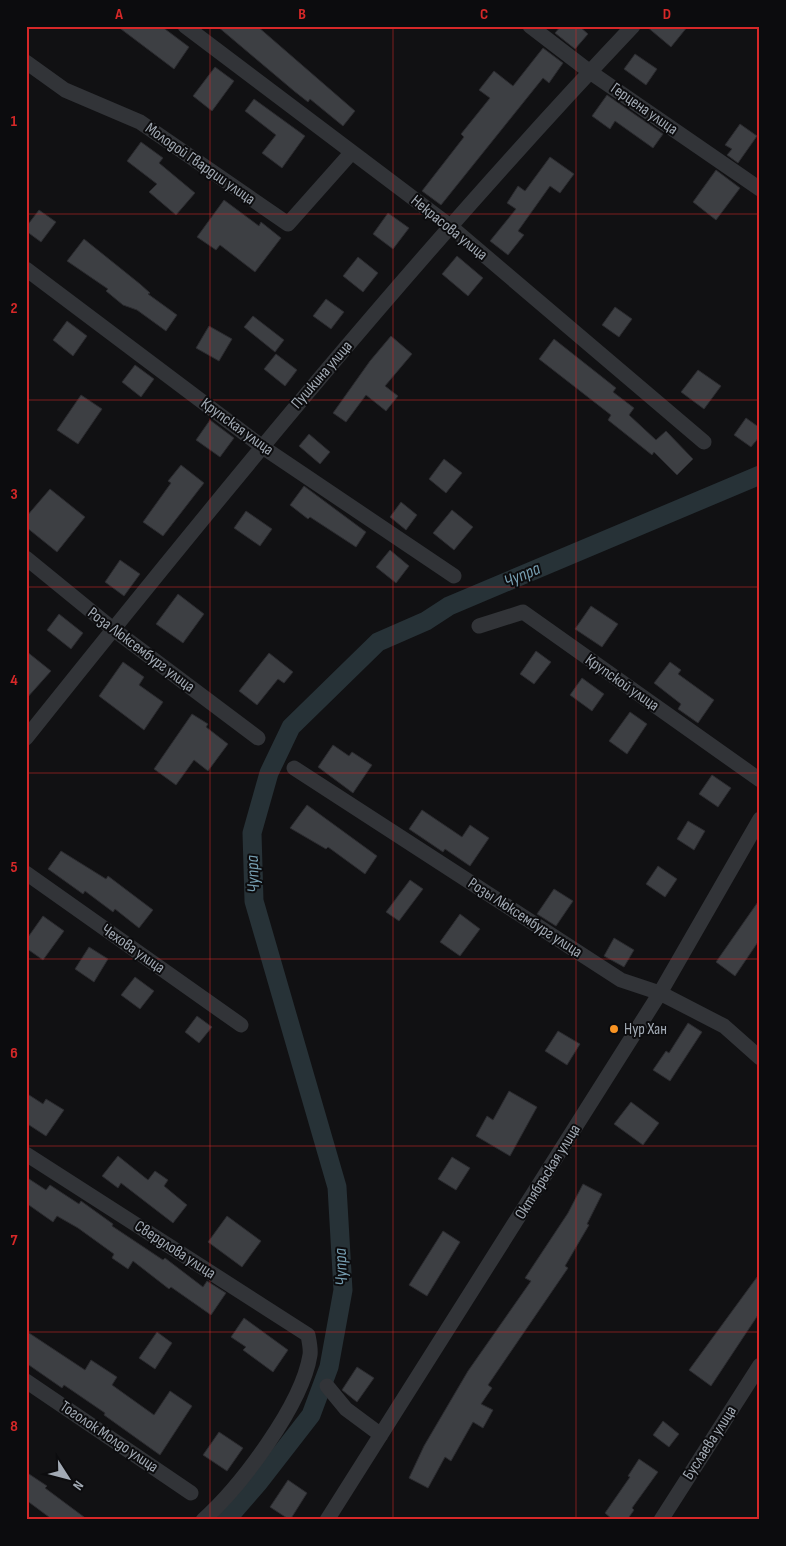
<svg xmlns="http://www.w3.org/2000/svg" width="786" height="1546" font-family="'Sofia Sans Condensed',sans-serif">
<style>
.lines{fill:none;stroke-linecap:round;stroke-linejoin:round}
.canal{stroke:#273237;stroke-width:19}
.building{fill:#3d3f43;stroke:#2b2b2f}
.street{stroke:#323438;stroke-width:15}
.grid{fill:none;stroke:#d62828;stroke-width:1;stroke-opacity:0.55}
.poi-dot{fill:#f99423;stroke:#0c0c0e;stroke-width:2}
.labels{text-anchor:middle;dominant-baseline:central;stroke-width:4;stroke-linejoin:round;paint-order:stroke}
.street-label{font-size:16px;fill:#a2aab4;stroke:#0c0c0e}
.poi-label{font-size:16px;fill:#a2aab4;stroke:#0c0c0e;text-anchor:start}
.water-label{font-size:18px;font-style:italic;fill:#769eb1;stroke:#0c0c0e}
.neatline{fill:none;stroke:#d62828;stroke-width:2}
.grid-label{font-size:16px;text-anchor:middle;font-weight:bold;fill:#d62828}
</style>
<rect width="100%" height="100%" fill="#111113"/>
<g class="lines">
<path class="canal" d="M226,1520L259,1482L311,1415L329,1367L343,1290L337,1187L254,901L252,833L269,773L291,727L378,642L426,621L449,606L760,475"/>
</g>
<path class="building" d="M117,26H161L189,47L174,69Z
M217,26H257L355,111L343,126L310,99L308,102L294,91Z
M561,26H579L588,34L575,49L555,33Z
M646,26H688L671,47Z
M543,48L563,63L549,83L543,78L441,205L422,191L464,137L461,134L490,98L479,90L494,71L513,86Z
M635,54L657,69L646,85L624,69Z
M215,67L234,81L212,111L193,96Z
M607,95L663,134L653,148L615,121L610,129L592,116Z
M254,99L305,136L282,168L262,153L276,135L245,111Z
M740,124L757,136L738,163L727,155L732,149L725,145Z
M141,142L163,158L159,163L195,193L176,215L149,192L157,184L127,161Z
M550,157L574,174L560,193L550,186L518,231L524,235L508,255L490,241L516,209L507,203L518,186L525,191Z
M716,170L740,188L716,220L693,202Z
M224,200L259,226L261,222L281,238L255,272L220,245L216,250L197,237Z
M39,210L56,222L41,242L26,231V227Z
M388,213L409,228L393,249L373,234Z
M84,239L140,284L150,293L148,294L177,315L166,331L137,310L123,305L106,291L108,289L67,261Z
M457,256L483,278L468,296L442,274Z
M358,257L378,273L363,292L343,276Z
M326,299L344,312L331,329L313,316Z
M615,307L632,319L619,337L602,325Z
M253,316L284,340L275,352L244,327Z
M67,321L87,336L73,356L53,340Z
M209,326L232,339L219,361L196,348Z
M391,336L412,354L385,386L398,396L386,411L366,395L346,422L333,413L370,361Z
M554,339L616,388L613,392L634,408L629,415L656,440L666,431L693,459L677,475L654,452L652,455L608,420L611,415L539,359Z
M276,354L297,370L285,386L264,369Z
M135,365L154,379L141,397L122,382Z
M698,370L721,386L704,409L681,392Z
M81,395L102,409L78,444L57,430Z
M746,418L760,428V436L751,447L734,435Z
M210,420L234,438L220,457L196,440Z
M309,434L330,452L320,464L299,446Z
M444,459L462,473L446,493L429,479Z
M181,465L204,483L163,536L143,522L171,483L168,481Z
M304,486L366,532L356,547L310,517L308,519L290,505Z
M50,489L85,517L57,552L26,527V517Z
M401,502L417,515L406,530L390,517Z
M452,510L473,527L454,550L433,533Z
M246,511L272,529L260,546L234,528Z
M390,550L409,566L396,583L376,567Z
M120,560L140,574L124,596L105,582Z
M178,594L204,614L183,643L156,624Z
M591,606L618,624L602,647L575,629Z
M59,614L83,633L71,649L47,630Z
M26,651L51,671L26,699Z
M536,651L551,662L534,684L520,674Z
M269,653L293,672L284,683L278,679L257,705L239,691Z
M123,662L144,677L139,685L163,702L144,730L99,696Z
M670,662L681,670L678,674L714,700L698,723L678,709L681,704L654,683Z
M582,678L604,694L592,711L570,695Z
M630,712L647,724L627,754L609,741Z
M192,714L208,724L206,727L228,744L208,771L194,760L176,785L154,769Z
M333,745L349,756L352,752L372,765L353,793L318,767Z
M712,775L731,788L718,807L699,794Z
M307,805L377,856L365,874L328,847L326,849L290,828Z
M422,810L462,837L470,825L489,838L470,866L445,849L443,852L409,829Z
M688,821L705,831L694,850L677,839Z
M61,851L106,879L108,876L153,910L139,928L115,909L113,912L85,891L83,894L48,869Z
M658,866L677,879L665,897L646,884Z
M410,880L423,889L399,921L386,912Z
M554,889L573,901L556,926L537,914Z
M760,899V939L735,976L716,962Z
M460,914L480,929L460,956L440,942Z
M43,916L64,931L43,960L26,948V940Z
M614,938L634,950L624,967L604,956Z
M89,947L108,959L94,982L75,969Z
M135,977L154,991L140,1009L121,995Z
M197,1016L212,1027L199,1043L185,1032Z
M688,1023L702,1032L670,1081L653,1070L666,1051L669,1053Z
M558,1031L580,1044L567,1065L545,1051Z
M509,1091L537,1107L510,1156L476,1136L487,1116L493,1120Z
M26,1093L43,1104L46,1099L64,1110L46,1136L26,1123Z
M631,1102L659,1123L643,1145L614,1124Z
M118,1156L148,1180L155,1171L168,1180L164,1186L187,1205L173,1223L121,1183L118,1188L102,1176Z
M452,1157L470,1168L456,1190L438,1179Z
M26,1177L46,1190L50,1185L79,1204L81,1201L113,1224L112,1226L163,1260L165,1258L203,1287L207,1281L226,1293L211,1315L171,1287L169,1289L133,1261L128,1269L112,1258L114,1254L78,1228L57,1216L53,1222L26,1203Z
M583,1184L602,1194L587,1224L589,1225L565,1266L568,1268L488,1385L492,1388L481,1404L493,1410L483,1428L473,1422L451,1461L445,1457L428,1488L409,1478L424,1446L468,1371L531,1281L525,1278L568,1213Z
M227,1216L261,1241L242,1267L208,1242Z
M443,1231L460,1242L427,1296L409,1285Z
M760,1273V1312L711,1386L689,1370Z
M244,1318L288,1350L273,1372L243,1350L246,1347L231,1337Z
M26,1331L85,1370L91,1360L117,1377L112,1385L154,1415L170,1391L192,1406L160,1455L104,1415L105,1413L64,1385L62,1388L26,1363Z
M157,1332L172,1343L155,1369L139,1358Z
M357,1367L374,1378L357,1402L342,1390Z
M663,1421L679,1434L669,1447L653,1435Z
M219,1432L243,1448L227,1471L203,1455Z
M639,1459L658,1472L632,1508L634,1510L627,1520H613L605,1513L630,1477L628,1476Z
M26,1472L47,1486L45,1488L88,1520H53L26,1500Z
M288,1480L307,1493L290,1520L270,1507Z"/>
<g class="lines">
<path class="street" d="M185,26L450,226L704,442
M530,26L590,72L760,189
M26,62L65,90L140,122L288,224L352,152
M26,269L261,446L454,576
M26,558L113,629L258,738
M479,626L523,612L760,780
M26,738C221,494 418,253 633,26
M294,768L621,980L660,993L724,1026L760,1058
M26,873L241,1025
M26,1154L308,1335C309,1341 311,1349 310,1355C302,1405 241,1486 203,1520
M26,1381L191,1493
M327,1386L346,1409L381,1435
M327,1520L660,993L760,819
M661,1520L760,1365"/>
</g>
<path class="grid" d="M210,26V1520M393,26V1520M576,26V1520M26,214H760M26,400H760M26,587H760M26,773H760M26,959H760M26,1146H760M26,1332H760"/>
<circle class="poi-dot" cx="614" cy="1029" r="5"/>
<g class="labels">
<g class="street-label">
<text transform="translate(644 109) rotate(35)">Герцена улица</text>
<text transform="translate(200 164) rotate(35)">Молодой Гвардии улица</text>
<text transform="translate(449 228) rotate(39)">Некрасова улица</text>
<text transform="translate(322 375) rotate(-49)">Пушкина улица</text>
<text transform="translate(237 427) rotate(36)">Крупская улица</text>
<text transform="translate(141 650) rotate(37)">Роза Люксембург улица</text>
<text transform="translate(622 683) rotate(35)">Крупской улица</text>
<text transform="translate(525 918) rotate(33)">Розы Люксембург улица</text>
<text transform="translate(133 949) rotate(35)">Чехова улица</text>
<text transform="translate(548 1172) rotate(-58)">Октябрьская улица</text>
<text transform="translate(175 1250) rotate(33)">Свердлова улица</text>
<text transform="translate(109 1437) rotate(34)">Тоголок Молдо улица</text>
<text transform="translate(710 1443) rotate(-57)">Буслаева улица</text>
</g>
<g class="poi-label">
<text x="624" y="1029">Нур Хан</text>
</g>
<g class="water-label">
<text transform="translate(522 575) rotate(-23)">Чупра</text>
<text transform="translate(253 874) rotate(-92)">Чупра</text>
<text transform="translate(341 1267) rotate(-92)">Чупра</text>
</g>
</g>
<rect width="786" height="1546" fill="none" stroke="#0c0c0e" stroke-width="55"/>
<g transform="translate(68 1478) rotate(126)" stroke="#0c0c0e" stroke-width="4" paint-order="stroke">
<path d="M0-4L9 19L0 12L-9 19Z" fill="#a2aab4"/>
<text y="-8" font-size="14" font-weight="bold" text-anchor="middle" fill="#a2aab4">N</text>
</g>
<rect x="28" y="28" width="730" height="1490" class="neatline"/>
<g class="grid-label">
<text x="119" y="19">A</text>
<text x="302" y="19">B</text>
<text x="484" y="19">C</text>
<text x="667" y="19">D</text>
<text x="14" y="126">1</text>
<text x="14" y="313">2</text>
<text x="14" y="499">3</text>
<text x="14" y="685">4</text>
<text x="14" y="872">5</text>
<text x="14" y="1058">6</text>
<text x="14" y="1245">7</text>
<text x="14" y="1431">8</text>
</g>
</svg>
